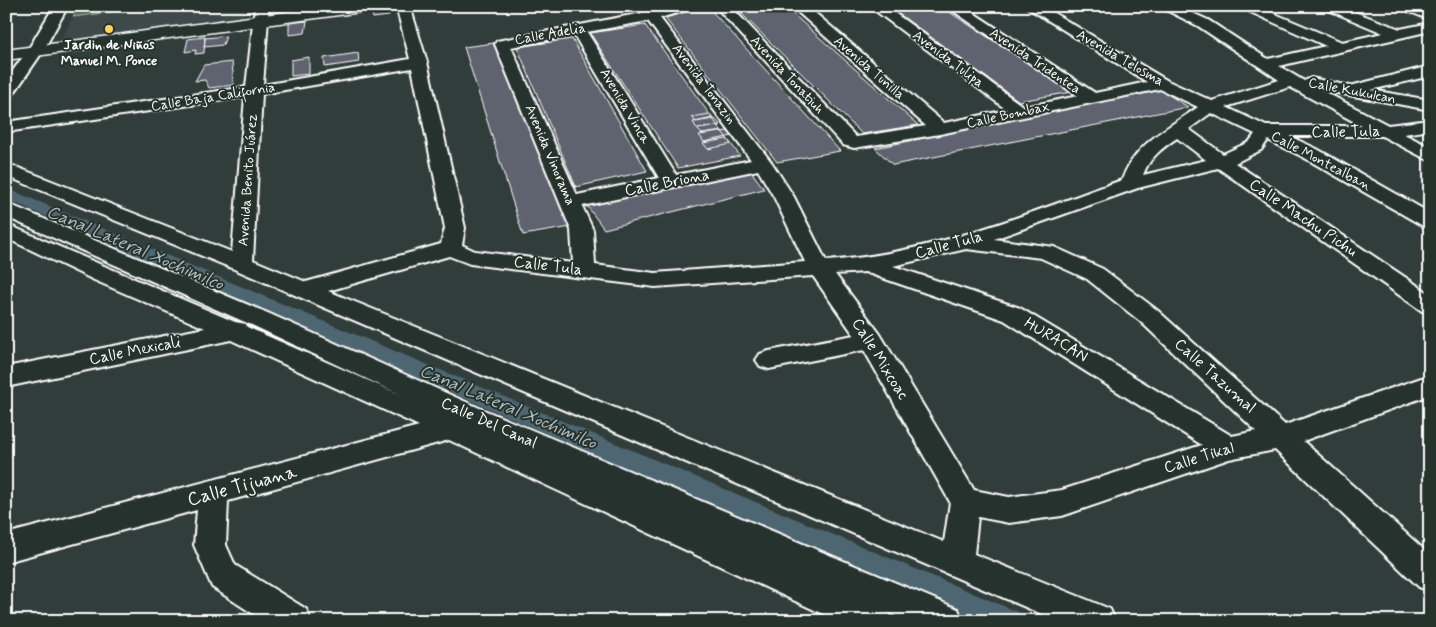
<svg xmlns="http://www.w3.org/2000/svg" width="1436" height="627" font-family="Mynerve,sans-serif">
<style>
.built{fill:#3f484a}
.green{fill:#50715a;stroke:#a8b8ac}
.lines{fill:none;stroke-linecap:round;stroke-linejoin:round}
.canal{fill:#4d6672;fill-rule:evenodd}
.building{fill:#5f6370;stroke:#fff}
.minor-casing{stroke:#fff;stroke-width:4}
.major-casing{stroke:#fff;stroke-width:3}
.minor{fill:#26332d;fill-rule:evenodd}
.major{fill:#26332d;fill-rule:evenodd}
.poi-dot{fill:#ffd166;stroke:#26332d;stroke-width:2}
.labels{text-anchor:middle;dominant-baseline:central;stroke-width:4;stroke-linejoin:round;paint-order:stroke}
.far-street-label{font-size:14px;fill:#fff;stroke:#26332d}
.far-poi-label{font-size:14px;font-weight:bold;fill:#fff;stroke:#26332d}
.street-label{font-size:16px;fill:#fff;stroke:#26332d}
.water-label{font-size:18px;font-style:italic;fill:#afbac0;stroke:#26332d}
.near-street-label{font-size:19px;fill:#fff;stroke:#26332d}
</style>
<rect width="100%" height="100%" fill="#313d3a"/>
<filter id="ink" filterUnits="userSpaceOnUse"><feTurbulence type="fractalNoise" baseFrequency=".02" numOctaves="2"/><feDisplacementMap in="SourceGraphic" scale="10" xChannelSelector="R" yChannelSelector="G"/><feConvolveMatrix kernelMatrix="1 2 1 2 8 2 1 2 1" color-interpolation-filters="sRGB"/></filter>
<g filter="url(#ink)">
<path class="built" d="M167,6H245L244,17L60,42L73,17Z"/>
<path class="green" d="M80,6H160L73,17Z"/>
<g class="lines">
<path class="canal" d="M6,188L1018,612L1022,621H978L6,199Z"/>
</g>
<path class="building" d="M704,6H707L840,151L777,162L665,18Z
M734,6H784L918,125L862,134Z
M888,6H940L1072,92L1019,101Z
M387,8L389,16L373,18L371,10Z
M307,21L305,33L289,35V23Z
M645,25L718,126L740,156L678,168L590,33Z
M226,36L223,45L204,47L205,38Z
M205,37L204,53L195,54L196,50L185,52L188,39Z
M572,39L647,171L576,187L517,47Z
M494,43L571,227L523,235L464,47Z
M358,53L359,62L325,67L324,58Z
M309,57V74L291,76V60Z
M232,62L234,85L209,88L205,80L195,81L204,65Z
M1161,90L1188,107L893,165L875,148Z
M710,114L712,118L696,122L692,117Z
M715,119L721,125L697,129L693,122Z
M718,126L722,131L702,134L697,129Z
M727,131L732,136L704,142L699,135Z
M727,139L731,144L708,149L703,143Z
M751,171L764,189L604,229L587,206Z"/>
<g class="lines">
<defs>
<path id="minor" d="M54,6H68L43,51L12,96L6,97V80L28,50Z
M255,6H269L263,85L410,59L396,6H410L427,62L465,228L462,245L475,251L573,263L571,230L495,44L497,41L642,13L637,6H651L655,11L669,6H692L690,9L660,18L772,163L794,197L826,261C930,254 1026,214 1122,180C1134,144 1168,128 1198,107L1160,89L940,134L854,148L843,145L715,6H730L856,137L926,126L791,6H807L944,123L1007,110L869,6H885L1024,107L1078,96L946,6H963L1095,93L1147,82L1025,6H1042L1168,81L1212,101L1279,80L1198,26L1158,6H1177L1208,20L1268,59L1326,46L1237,6H1256L1342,42L1383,33L1319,6H1339L1400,29L1430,23V31L1279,66L1304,81L1311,78L1350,86L1430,66V76L1371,90L1430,100V110L1321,90L1388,125L1430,120V130L1404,134L1430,147V161L1382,136H1289L1317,149L1430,213V228L1423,226L1303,157L1268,140L1261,150L1235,163L1430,294V313L1422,311L1218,168L1138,188L994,239L1054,247L1103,269L1157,310L1285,425L1430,375V395L1303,441L1430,555V591L1419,587L1275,450L1229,459L1062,516L1009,523L978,517L974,554L1110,609L1115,621H1058L234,269L6,176V163L232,252L245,97L6,132V122L246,87ZM648,21L751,160L676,175L587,32ZM574,35L659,178L577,195L511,47ZM412,68L445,228L441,244L306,282L253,260L262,94ZM1290,87L1362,126H1266L1226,107ZM1211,113L1255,134L1249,142L1223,154L1189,129ZM1177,138L1206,160L1143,175C1149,158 1162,148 1177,138ZM758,170L774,197L805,262L655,273L595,265L593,230L582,206ZM966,249L1041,258L1087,279L1141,322L1256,431L1232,436L1020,308L893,266ZM449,256L470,264L655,287L813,276L854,335L769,351L760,354L756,360L760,366L769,369L864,350L950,502L944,542L328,291ZM865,272L1004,320L1202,445L1062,490L1009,497L974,490L880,334L835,274Z
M1396,6H1416L1430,11V20Z
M6,203L270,314L484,410L958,609L963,621H907L889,613L893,621H838L449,440L228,501L226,545L235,565L306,609L311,621H264L212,587L194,545L197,510L6,562V534L419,426L231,340L6,387V367L205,328L94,280L6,238V224L235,322L246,324L247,327L401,395L254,326L6,217Z"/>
<path id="major" d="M331,6H377L369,11L6,60V50Z"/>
</defs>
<use href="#minor" class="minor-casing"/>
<use href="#major" class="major-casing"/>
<use href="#minor" class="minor"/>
<use href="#major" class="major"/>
</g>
</g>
<circle class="poi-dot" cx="109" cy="29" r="5"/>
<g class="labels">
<g class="far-street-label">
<text transform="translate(550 34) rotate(-10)">Calle Adelia</text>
<text transform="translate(1120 58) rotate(30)">Avenida Telosma</text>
<text transform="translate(948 59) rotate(37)">Avenida Tulipa</text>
<text transform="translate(1035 61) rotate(34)">Avenida Tridentea</text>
<text transform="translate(869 68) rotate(41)">Avenida Tunilla</text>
<text transform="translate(787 75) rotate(47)">Avenida Tonatiuh</text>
<text transform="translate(704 84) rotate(53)">Avenida Tonazin</text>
<text transform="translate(1352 91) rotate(11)">Calle Kukulcan</text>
<text transform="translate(213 97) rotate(-9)">Calle Baja California</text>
<text transform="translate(625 106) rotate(59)">Avenida Vinca</text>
<text transform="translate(1008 115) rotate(-12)">Calle Bombax</text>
<text transform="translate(550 155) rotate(67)">Avenida Vinorama</text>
<text transform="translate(1321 161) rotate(28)">Calle Montealban</text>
<text transform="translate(248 180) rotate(-86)">Avenida Benito Juárez</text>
</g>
<g class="far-poi-label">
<text x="109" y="45">Jardin de Niños<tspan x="109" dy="16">Manuel M. Ponce</tspan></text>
</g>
<g class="street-label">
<text transform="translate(1346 132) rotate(-1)">Calle Tula</text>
<text transform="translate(667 183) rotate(-11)">Calle Briona</text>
<text transform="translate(1303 218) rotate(34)">Calle Machu Pichu</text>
<text transform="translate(949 245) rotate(-15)">Calle Tula</text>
<text transform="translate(548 266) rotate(7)">Calle Tula</text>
<text transform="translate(1056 340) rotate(31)">HURACAN</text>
<text transform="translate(135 351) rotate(-11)">Calle Mexicali</text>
<text transform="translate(880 359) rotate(58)">Calle Mixcoac</text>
<text transform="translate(1215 376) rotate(42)">Calle Tazumal</text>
<text transform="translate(489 423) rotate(24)">Calle Del Canal</text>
<text transform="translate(1199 458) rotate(-17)">Calle Tikal</text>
</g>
<g class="water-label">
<text transform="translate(135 248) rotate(23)">Canal Lateral Xochimilco</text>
<text transform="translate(508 407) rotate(23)">Canal Lateral Xochimilco</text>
</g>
<g class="near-street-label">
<text transform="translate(242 486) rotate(-15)">Calle Tijuana</text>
</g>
</g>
<rect width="1436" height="627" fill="none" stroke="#26332d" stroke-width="25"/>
<rect x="12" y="12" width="1411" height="602" fill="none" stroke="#fff" stroke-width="2" filter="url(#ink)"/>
</svg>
